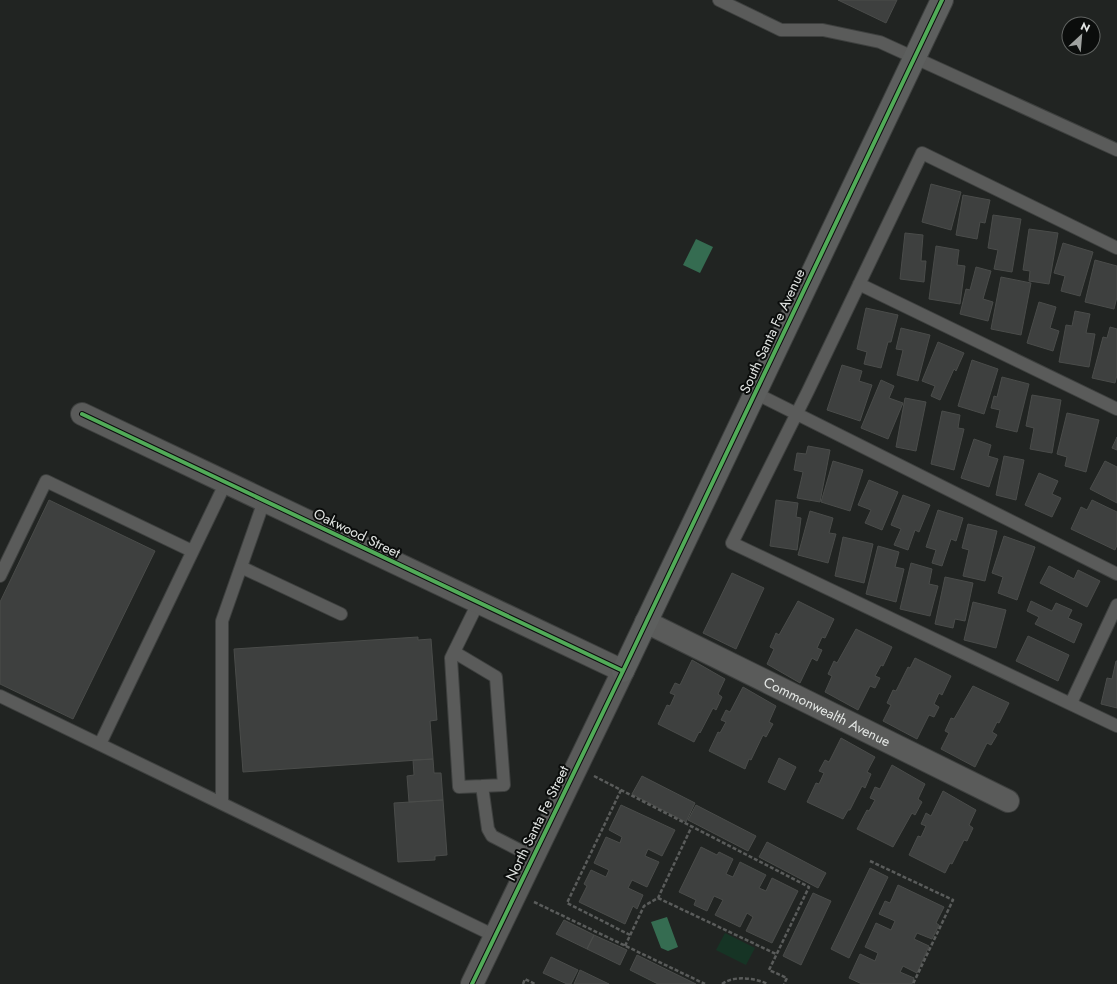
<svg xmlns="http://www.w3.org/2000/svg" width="1117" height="984" font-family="Jost,sans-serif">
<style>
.green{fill:#163425}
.water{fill:#356c51}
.building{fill:#3e403f;stroke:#4a4c4a}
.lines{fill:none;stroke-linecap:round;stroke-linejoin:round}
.lane-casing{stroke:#3e403f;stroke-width:14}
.street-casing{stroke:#3e403f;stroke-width:24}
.secondary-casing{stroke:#3e403f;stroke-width:24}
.path{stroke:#5a5c5b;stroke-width:2.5;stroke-dasharray:4 2;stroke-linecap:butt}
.lane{stroke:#5a5b5a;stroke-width:12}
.street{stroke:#5a5b5a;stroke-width:22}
.secondary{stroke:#5d5f5e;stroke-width:22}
.cycleway-casing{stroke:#0b0d0c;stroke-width:6}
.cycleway{stroke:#51ab58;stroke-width:4}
.labels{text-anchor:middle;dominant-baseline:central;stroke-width:4;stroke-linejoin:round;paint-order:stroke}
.street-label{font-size:14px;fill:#e3e6e4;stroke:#0b0d0c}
</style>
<rect width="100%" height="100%" fill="#212422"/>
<path class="green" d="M725,933L755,948L746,965L716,950Z"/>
<path class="water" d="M696,239L713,247L700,273L683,265Z
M667,917L678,947L668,951L661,948L651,922Z"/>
<path class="building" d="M838,0H897L886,23Z
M931,184L961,192L951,230L922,222Z
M963,195L990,200L985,223L980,222L977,239L956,235Z
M993,215L1021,219L1012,272L994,269L998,250L988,248Z
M1029,229L1058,233L1049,284L1029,281L1030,271L1023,270Z
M905,233L923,235L921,261H926L924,282L900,279Z
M1063,243L1093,252L1080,296L1061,291L1065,276L1054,273Z
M936,246L959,250L957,265L965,266L960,304L929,299Z
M1095,260L1117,266V297L1114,309L1085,302Z
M976,267L991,271L983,299L993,302L988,321L960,314L966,289L970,290Z
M1001,277L1031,283L1021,335L991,329Z
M1039,302L1056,307L1050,328L1059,331L1053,351L1027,343Z
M866,308L898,315L891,342H888L881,368L864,364L867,352L857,349Z
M1075,311L1090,314L1086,333L1095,334L1089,367L1059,362L1066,325L1072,326Z
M1110,327L1117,329V375L1115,383L1092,378L1103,337L1107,338Z
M901,328L930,335L918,381L897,375L903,350L896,349Z
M938,342L964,353L956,371L954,369L940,400L931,396L935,386L922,381Z
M972,360L998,369L984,414L958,406Z
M842,365L862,371L859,381L872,385L860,421L827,410Z
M1002,377L1029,384L1017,432L996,427L1000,410L991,408L994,396L997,397Z
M881,380L894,386L889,398L903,403L888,439L861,428Z
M1032,395L1061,400L1052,453L1030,449L1034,428L1026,426Z
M905,398L926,402L916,451L896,447Z
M942,411L960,415L958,428L964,429L954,470L931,464Z
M1067,413L1099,420L1086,472L1065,466L1067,457L1057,454Z
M1117,437V450L1112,448Z
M974,439L991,445L988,456L998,459L989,487L961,478Z
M808,446L830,450L820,502L797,498L803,472L794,470L797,453L806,454Z
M1004,456L1024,460L1016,500L996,495Z
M833,461L863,470L850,511L821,502Z
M1105,461L1117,467V503L1090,489Z
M1039,473L1058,481L1052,494L1061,498L1052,517L1025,505Z
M869,480L898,492L882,530L865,523L871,510L858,505Z
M903,495L930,505L919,532L915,530L908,550L894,545L901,529L891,525Z
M49,500L155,551L73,719L0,684V602Z
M776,500L798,503L796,517L801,518L797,550L770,546Z
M1092,500L1117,512V545L1115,550L1071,529L1081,507L1087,510Z
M938,510L963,518L956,541L951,539L942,566L932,563L936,550L926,547Z
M810,511L833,518L829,533L836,534L828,563L798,555Z
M968,524L997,531L985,581L963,576L969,550L962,548Z
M1004,536L1035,547L1017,600L998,593L1003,577L992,573Z
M843,537L873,544L864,583L835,576Z
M878,546L899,552L895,567L904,569L896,602L866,594Z
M911,563L932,569L929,584L938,586L930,616L900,609Z
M1049,566L1074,579L1078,570L1100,581L1087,607L1040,583Z
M732,573L764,588L736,649L703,633Z
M945,577L973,583L965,621L955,619L953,628L935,624Z
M798,601L834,619L825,638L822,637L817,648L822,650L817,661L812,658L800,683L767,664L774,649L770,647L776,633L779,635Z
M1031,601L1052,611L1056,603L1072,610L1068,618L1082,624L1074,643L1035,624L1039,617L1027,611Z
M973,602L1006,610L996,648L964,640Z
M856,629L892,647L883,666L881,665L875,676L880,678L875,688L870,686L858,710L825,692L832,676L828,674L834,661L837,663Z
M1028,636L1069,655L1058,681L1016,661Z
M418,637V640L431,639L437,720L430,721L433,759L243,772L234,649Z
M915,658L951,676L942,695L939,693L934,704L939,707L934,717L929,715L917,739L883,721L891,705L887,703L893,690L896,691L908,667L910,668Z
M692,660L725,679L718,694L722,697L716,710L713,708L700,733L699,732L694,742L658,724L667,705L670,706L675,695L670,693L675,683L680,685Z
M1116,661H1117V708L1101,704L1107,678L1112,679Z
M973,686L1009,703L999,723L997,722L992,732L997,735L991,745L987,743L975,767L941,749L949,733L945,731L951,718L954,719Z
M743,687L776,706L769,722L773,724L766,737L763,735L751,760L749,759L745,769L709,751L718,732L720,733L726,722L721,720L726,710L730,712Z
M841,738L875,757L867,772L871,774L865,788L862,786L850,810H848L843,819L807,802L816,783L819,784L824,773L819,771L825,760L829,762Z
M779,758L796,767L785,790L768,782Z
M433,759L434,773H441L443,800L409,802L407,776L414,775L413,760Z
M892,765L925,784L918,799L922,802L915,815L912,813L893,847L857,829L867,810L869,811L875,800L870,798L875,787L880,789Z
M642,776L695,803L686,822L632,794Z
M943,791L976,810L969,825L973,828L967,841L964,840L952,864L950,863L945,873L909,855L918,836L921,837L926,826L921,824L926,813L931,816Z
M443,800L447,855L435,856V860L398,862L394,803Z
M621,805L675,830L662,856L648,849L645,856L659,862L647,887L632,880L628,888L643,895L637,909L633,906L625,924L579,902L587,886L584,884L591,870L606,877L609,870L594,863L606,837L620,843L622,837L609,830Z
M696,805L756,836L748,851L688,820Z
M767,842L826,873L818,888L759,857Z
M701,847L717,855L719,852L733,859L726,874L733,877L740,862L766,875L759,888L766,891L772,878L798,891L772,943L746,931L753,917L747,913L740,927L715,915L723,900L714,896L707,911L694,905L696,900L679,892Z
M870,868L888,877L849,958L831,949Z
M898,885L944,907L936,923L939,925L932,939L917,933L914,939L929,946L917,973L903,966L900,972L914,978L912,984H862L849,978L860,954L875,961L878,953L865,947L876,923L891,930L895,921L879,914L885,901L890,903Z
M813,893L831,901L801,965L783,956Z
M564,920L594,935L587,949L556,934Z
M594,935L627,950L620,965L587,949Z
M637,955L696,984H658L630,970Z
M551,957L578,970L571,984H567L543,973Z
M580,970L609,984H574Z"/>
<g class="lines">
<defs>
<path id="lane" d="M719,0L781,30H823L880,42L1117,150
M1117,248L922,153L808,391L732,543L1117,726
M859,284L1117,409
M755,393L1117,574
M241,567L341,614
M0,576L46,481L192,551
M478,603L451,658L459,787L482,786L488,829L492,836L533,857
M454,652L496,677L504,785L482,786
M0,696L495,936
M1071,703L1117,605
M100,744L226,482
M222,803V621L264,501"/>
<g id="street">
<path d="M82,414L623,671L472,984"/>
<path id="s1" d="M646,622L1008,801"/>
</g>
<path id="secondary" d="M623,671L942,0"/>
</defs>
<use href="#lane" class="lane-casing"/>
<use href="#street" class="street-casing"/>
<use href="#secondary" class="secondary-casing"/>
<path class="path" d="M594,776L809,887L769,970L787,978L784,984
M621,790L567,903L630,935
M870,861L953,900L913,984
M658,898L776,954
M534,902L705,984
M625,946L644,906L658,898L692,826
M523,984L525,979L535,984
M722,984C735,975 754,978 768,984"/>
<use href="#lane" class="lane"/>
<use href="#street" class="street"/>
<use href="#secondary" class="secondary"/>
<defs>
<path id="cycleway" d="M82,414L623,671
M472,984L623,671L942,0"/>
</defs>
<use href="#cycleway" class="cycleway-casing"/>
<use href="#cycleway" class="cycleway"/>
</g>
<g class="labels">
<g class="street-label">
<text transform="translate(772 331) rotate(-65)">South Santa Fe Avenue</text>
<text transform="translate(357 533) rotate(26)">Oakwood Street</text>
<text stroke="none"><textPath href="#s1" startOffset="202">Commonwealth Avenue</textPath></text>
<text transform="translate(537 823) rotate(-64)">North Santa Fe Street</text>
</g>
</g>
<g transform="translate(1081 36) rotate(26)"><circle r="19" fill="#0b0d0c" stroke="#616462"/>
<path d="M0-3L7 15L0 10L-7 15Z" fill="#9fa2a0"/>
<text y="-6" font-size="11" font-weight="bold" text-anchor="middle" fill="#e3e6e4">N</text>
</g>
</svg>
